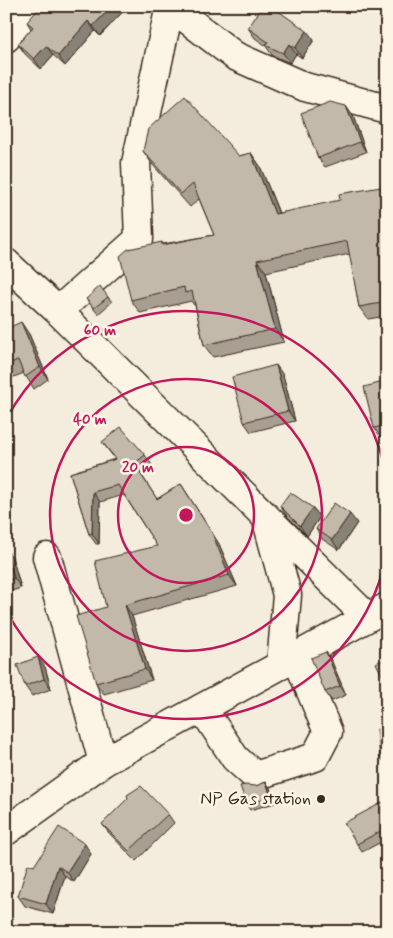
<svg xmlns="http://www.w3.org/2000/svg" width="393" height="938" font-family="Mynerve,sans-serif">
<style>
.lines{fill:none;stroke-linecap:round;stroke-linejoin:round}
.minor-casing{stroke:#3b2a1e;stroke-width:31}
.major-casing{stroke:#3b2a1e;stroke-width:31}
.minor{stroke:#fcf5e5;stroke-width:28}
.major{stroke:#fcf5e5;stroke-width:28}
.wall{fill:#a89f92;stroke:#3b2a1e}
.shaded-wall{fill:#888277;stroke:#3b2a1e}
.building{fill:#c3b9aa;stroke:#3b2a1e}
.ring{fill:none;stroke:#c2185b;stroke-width:2.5}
.poi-dot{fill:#3b2a1e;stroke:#fcf5e5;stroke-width:2}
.labels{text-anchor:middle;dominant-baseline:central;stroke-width:5;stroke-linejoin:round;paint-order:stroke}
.poi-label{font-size:18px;fill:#3b2a1e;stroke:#fcf5e5;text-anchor:end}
.centre{fill:#c2185b;stroke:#fcf5e5;stroke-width:2.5}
.ring-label{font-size:15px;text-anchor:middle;font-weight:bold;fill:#c2185b;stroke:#fcf5e5;stroke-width:5;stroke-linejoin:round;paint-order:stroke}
</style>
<rect width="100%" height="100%" fill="#f4eddd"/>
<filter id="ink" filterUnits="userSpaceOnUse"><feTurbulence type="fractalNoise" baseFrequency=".02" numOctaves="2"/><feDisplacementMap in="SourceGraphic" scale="10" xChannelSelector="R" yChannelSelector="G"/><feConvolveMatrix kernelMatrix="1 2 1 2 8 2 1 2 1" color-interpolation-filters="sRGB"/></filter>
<g filter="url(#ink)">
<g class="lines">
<defs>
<path id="minor" d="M170,6L235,56L305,87L387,109
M6,38L36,6
M6,263L58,311L367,617
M58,311L139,239L136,163L170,6
M266,517L287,595L281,665
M47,557L103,762
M202,708L235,758L255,776L315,757L328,732L296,656"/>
<path id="major" d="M6,831L103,762L387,607"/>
</defs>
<use href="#minor" class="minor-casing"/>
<use href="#major" class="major-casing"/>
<use href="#minor" class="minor"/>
<use href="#major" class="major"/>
</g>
<path class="wall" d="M128,6L100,36L95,31L65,66L53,55L41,69L25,54L18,44L31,29L27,22Z
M248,28L314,40L302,58L296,54L290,63L272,55L265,45L255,38Z
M353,116L366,152L325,167L318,158Z
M143,151L239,156L251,153L260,166L279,213L387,196V316L368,319L359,307L350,254L266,272L284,342L213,357L204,345L195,305H194L191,301L140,313L131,300L162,242L163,244L214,235L199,199L190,207L152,164Z
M108,297L112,302L98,314L86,299Z
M6,329L29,334L48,379L34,389L24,373L6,380Z
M283,375L295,421L251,432L244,422Z
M387,381V436L381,437L374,428Z
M102,442L145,455L152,465L141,474L157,499L181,484L219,544L237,586L132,616L152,680L104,694L96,683L106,607L157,546L124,495L100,502L99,544H96L89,534L70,473L115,459Z
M280,506L313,508L320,517L307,536L287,516Z
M357,523L339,550L322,539L316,529Z
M6,549L12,557L21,588L6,593Z
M326,652L332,662L346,695L332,701L325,692Z
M45,667L51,689L32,696L25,686Z
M387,728V766L380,757Z
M266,782L270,788L275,803L250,810L247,805L256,786Z
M387,800V839L362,852L357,844Z
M168,814L174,823L136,861L109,833L102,824Z
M91,854L74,882L65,876L53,914L25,906L18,896L34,866Z"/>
<path class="shaded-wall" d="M112,6H128L100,36L93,26Z
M88,21L95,31L65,66L58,56Z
M307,31L314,40L302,58L295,48Z
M289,44L296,54L290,63L283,53Z
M46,46L53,55L41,69L34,59Z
M346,106L353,116L366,152L360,142Z
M251,153L260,166L284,226L275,214Z
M381,187L387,196V221Z
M257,260L266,272L284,342L275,329Z
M21,322L29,334L48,379L40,367Z
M276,365L283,375L295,421L288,411Z
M181,484L219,544L237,586L229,575Z
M93,492L100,502L99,544L92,533Z
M313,508L320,517L307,536L300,526Z
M350,514L357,523L339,550L332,540Z
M6,549L12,557L21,588L14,578L6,551Z
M125,605L132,616L152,680L145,669Z
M326,652L332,662L346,695L340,686Z
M38,657L45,667L51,689L44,679Z
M266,782L270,788L275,803L271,797Z
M85,844L91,854L74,882L67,872Z
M58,866L65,876L53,914L46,904Z"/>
<path class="building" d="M41,6H112L93,26L88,21L58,56L46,46L34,59L18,44L33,27L27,22Z
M263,6H271L307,31L295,48L289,44L283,53L265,45L268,42L248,28Z
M385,11H387V44L384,46Z
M185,96L239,156L251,153L275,214L340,200L339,194L381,187L387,221V302L359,307L347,241L257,260L275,329L204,345L192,291L185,293L184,287L131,300L120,256L128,249L162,242V245L214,235L193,184L181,194L143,151L148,129Z
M330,102L346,106L360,142L318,158L301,113Z
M100,286L108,297L94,308L86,299Z
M21,322L40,367L25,377L18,360L6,365V329Z
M276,365L288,411L244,422L232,377Z
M387,381V425L374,428L364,387Z
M121,427L145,455L134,464L157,499L181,484L212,533L229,575L125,605L145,669L96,683L76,616L106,607L95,561L157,546L118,485L93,492L92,533L89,534L70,473L116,459L102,442Z
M290,492L313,508L300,526L280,506Z
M334,503L350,514L332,540L316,529Z
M6,551L14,578L6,581Z
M326,652L340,686L325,692L311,658Z
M38,657L44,679L25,686L17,665Z
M387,658V685L376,663Z
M387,696V707L382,698Z
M387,728V756L380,757L377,729Z
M266,782L271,797L247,805L240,786L245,785L256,786Z
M141,786L168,814L129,851L102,824L128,798L127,795Z
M387,800V829L379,832L357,844L344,823Z
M59,827L85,844L67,872L58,866L46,904L18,896L28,864L34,866Z"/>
</g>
<g class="ring">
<circle cx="186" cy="515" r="68"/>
<circle cx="186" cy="515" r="136"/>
<path d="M387 552A204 204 0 0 1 7 612M7 418A204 204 0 0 1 387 478"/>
</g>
<circle class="poi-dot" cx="321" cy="799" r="5"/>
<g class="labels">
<g class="poi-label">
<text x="311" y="799">NP Gas station</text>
</g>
</g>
<circle cx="186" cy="515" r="8" class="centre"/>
<g class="ring-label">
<text x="100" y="335">60 m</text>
<text x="90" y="424">40 m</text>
<text x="138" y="472">20 m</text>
</g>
<rect width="393" height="938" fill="none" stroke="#fcf5e5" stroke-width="25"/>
<rect x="12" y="12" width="368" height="913" fill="none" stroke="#3b2a1e" stroke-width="2" filter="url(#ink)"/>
</svg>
